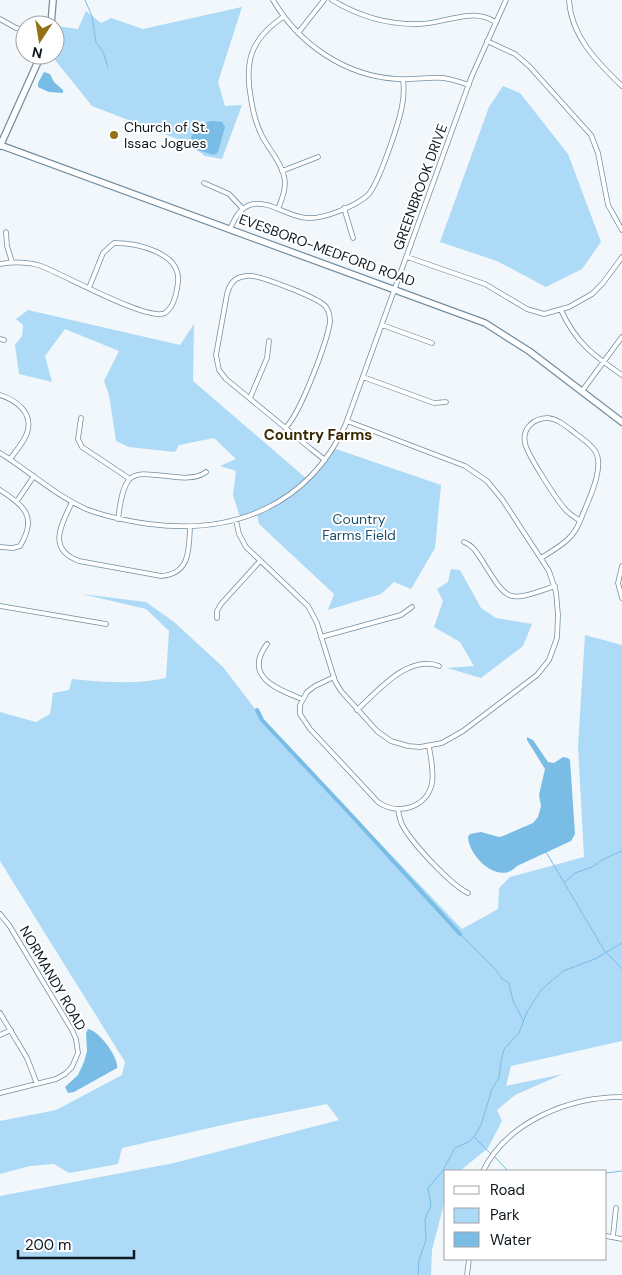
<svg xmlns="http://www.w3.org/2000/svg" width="622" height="1275" font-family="'DM Sans',sans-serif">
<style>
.green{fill:#addaf7}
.water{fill:#79bce6}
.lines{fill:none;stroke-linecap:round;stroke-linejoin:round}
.stream{stroke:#79bce6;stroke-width:1}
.canal{stroke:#79bce6;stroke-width:4}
.street-casing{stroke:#748ea0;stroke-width:5.5}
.secondary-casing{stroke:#748ea0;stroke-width:8}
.street{stroke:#fff;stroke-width:4}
.secondary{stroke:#fff;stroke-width:5.5}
.poi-dot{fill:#917116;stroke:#fff;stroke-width:2}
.labels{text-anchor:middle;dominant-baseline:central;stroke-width:4;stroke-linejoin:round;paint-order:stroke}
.poi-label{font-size:14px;fill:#0e181f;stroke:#fff;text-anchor:start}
.street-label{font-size:14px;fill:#0e181f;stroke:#fff}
.park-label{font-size:14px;fill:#1c506d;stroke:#fff}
.neighbourhood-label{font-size:15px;font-weight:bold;fill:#382900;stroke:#fff}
</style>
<rect width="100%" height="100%" fill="#f1f7fb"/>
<path class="green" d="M242,7L218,82L225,106L242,105L222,159L205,156L188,143L92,106L51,55H55L57,26L78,29L86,11L101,23L111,18L143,29Z
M503,86L520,93L568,154L601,242L582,269L546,287L497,261L440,242L489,107Z
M28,310L180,345L194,324L193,381L307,479L333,448L441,485L435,548L411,589L394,582L381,594L328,610L334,594L259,524L257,513L240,517L233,495L236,471L220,466L236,459L214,438L179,445L175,452L129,447L116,441L109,395L104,381L119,351L65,329L45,356L52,382L19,374L15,345L22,336L23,325L16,319Z
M451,569L460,570L481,608L496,618L532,624L523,646L481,678L447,668L474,666L460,642L434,627L443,601L437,589L448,582Z
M82,594L146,602L174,622L223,667L268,726L462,929L498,909L499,888L510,877L584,857L578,745L585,635L622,645V1041L511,1066L506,1086L563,1074L515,1095L497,1110L502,1121L488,1148L460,1171H446V1196L432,1250L431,1275H0V1196L174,1163L339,1120L327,1104L236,1122L122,1148L118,1164L69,1173L54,1164L30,1166L0,1174V1121L56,1110L122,1075L125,1062L0,861V712L36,722L50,714L53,693L69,690L72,679C103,682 135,685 166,678L169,631L146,609Z"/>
<path class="water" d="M44,72L50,74L54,82L63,90V93L49,92L38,87V83Z
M213,121L222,122L225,127L218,152L214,155L194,149L190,146C190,132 200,122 213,121Z
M527,737L533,740L548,762L554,763L563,757L568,758L570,760L575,834L571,841L517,866C499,886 469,857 468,837L470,834L481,832L499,837L503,836L533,823L538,817L541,806L539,795L545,769L527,740Z
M88,1029C98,1030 119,1057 117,1068L74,1092L68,1093L65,1087L78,1075L84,1062L87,1051L86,1033Z"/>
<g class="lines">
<path class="stream" d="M85,0L92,16L96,42L103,52L108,67
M546,852L604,950L622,969
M565,882L575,873L592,867L602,860L622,851
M460,934L495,969L502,979L509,983L513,1001L523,1020
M474,1137L491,1154
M494,1156L508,1171
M606,1173L622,1171
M418,1275L419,1260L426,1240L425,1219L431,1206L428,1188L442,1172L455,1148L470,1141L476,1134L481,1125L492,1089L499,1078L501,1062L504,1049L519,1033L527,1012L541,990L563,971L595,959L622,943"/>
<path class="canal" d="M257,710L262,720L353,817L460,934"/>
<defs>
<path id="street" d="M273,0C299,44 345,76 397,79C412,80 428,77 443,78C452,79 460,82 469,85
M332,0C360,17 388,25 420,24C445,23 473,7 495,22
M569,0C571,36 597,62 622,86
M0,19L16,28L25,30
M298,33L324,0
M487,41L515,54L529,66L591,135L598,153L608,205L622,230
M282,171L318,157
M204,183L229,194L243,209
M344,208L353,238
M278,209C282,199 287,187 284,176C281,162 268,148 262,136C256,124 253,112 251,99C244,61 251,39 283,17
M230,229C235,218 240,207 253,204C272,201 289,218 308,218C324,219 356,206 368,195C379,183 399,123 402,106C404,97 404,88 403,79
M6,232L7,246L12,262
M407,257L485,284L527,309L544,314L569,307L592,294L603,283L622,257
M0,264C13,262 29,262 41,266C63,274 148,322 165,313C174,307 177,291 178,282C181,252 136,243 114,243L103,253L89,288
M561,310C576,343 593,355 622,375
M382,325L432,343
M0,339L4,340
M363,377L434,403L446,402
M582,391L622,337
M0,395C16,400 34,413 27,433C24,442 16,451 10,459
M250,398L267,358L269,341
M81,418L78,439L82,447L130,479
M548,418C558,419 566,426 575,433C581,438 590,443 595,451C606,467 587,503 580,521C575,517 569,514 565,509C556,499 527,454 525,443C522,428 534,418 548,418Z
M285,428C300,415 327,342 330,322C330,317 329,311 326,307C320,298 265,278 253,276C249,275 245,276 241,277C233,279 229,286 227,294L216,355L219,370L226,379L311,449L325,460
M0,453C29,471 55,495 86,509C106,517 128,521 149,524C234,535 307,506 345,426L471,78L506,0
M0,490C24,505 38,517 20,546L13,548L0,547
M17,501L34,476
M72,502C62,524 46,549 79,561L161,576C190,574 189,550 190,527
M118,519C120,507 121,491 128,481C140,463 185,488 206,472
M236,520L239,534L246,547L308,606L317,623L335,681L341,691L377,731L391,741L408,746L420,747L442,743L463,731L537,675L549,660L557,638L558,615L556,592L549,571L502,499L487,481L465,466L347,421
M464,542C474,546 477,553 483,562C509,604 508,602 555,586
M541,558C558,547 573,540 580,521
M622,566L618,583L622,598
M0,606L106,624
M217,618V611L221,604L260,561
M321,637L401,615L412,607
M267,644C243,676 276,689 302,699
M334,677L315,686L307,692L300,705V714L310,729L378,802C398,816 427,808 432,783C434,771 431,758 429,747
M357,710C378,691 408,654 439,666
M398,809C399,816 400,822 404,828C414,845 451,885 468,893
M0,914L9,925L72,1030L76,1039L78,1053L72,1067L65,1074L56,1079L0,1093
M0,1013L27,1058L37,1084
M0,1035L11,1030
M483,1171C508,1121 569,1097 622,1097
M606,1236L622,1239
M613,1236L616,1208
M467,1275L469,1259"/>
<path id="secondary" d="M51,25L53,0
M0,145L485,323L529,351L622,422
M0,146L41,55"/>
</defs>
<use href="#street" class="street-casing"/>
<use href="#secondary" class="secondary-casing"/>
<use href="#street" class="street"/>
<use href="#secondary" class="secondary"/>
</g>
<circle class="poi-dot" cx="114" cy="135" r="5"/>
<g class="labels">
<g class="poi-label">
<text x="124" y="127">Church of St.<tspan x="124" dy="16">Issac Jogues</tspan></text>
</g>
<g class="street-label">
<text transform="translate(420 187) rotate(-70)">GREENBROOK DRIVE</text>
<text transform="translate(327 250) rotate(20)">EVESBORO-MEDFORD ROAD</text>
<text transform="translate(53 978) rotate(60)">NORMANDY ROAD</text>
</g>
<g class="park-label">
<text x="359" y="519">Country<tspan x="359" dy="16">Farms Field</tspan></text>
</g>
<g class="neighbourhood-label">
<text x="318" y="435">Country Farms</text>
</g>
</g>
<rect x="444" y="1170" width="162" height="90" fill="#ffffff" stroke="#9fa3a5"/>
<rect x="454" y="1186" width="25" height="8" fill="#ffffff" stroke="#9fa3a5"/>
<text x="490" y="1195" font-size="15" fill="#0e181f">Road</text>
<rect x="454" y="1208" width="25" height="15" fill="#addaf7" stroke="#9fa3a5"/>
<text x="490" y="1220" font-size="15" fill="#0e181f">Park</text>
<rect x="454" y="1232" width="25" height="15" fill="#79bce6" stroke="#9fa3a5"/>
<text x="490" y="1245" font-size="15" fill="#0e181f">Water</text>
<g transform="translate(40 40) rotate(192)"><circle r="24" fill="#ffffff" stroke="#9fa3a5"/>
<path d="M0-4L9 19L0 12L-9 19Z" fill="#917116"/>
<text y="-8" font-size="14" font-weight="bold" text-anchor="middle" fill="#0e181f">N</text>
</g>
<path d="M18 1250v8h116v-8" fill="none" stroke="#0e181f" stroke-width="2.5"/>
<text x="25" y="1250" font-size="15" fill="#0e181f" stroke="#ffffff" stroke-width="4" paint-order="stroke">200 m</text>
</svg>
